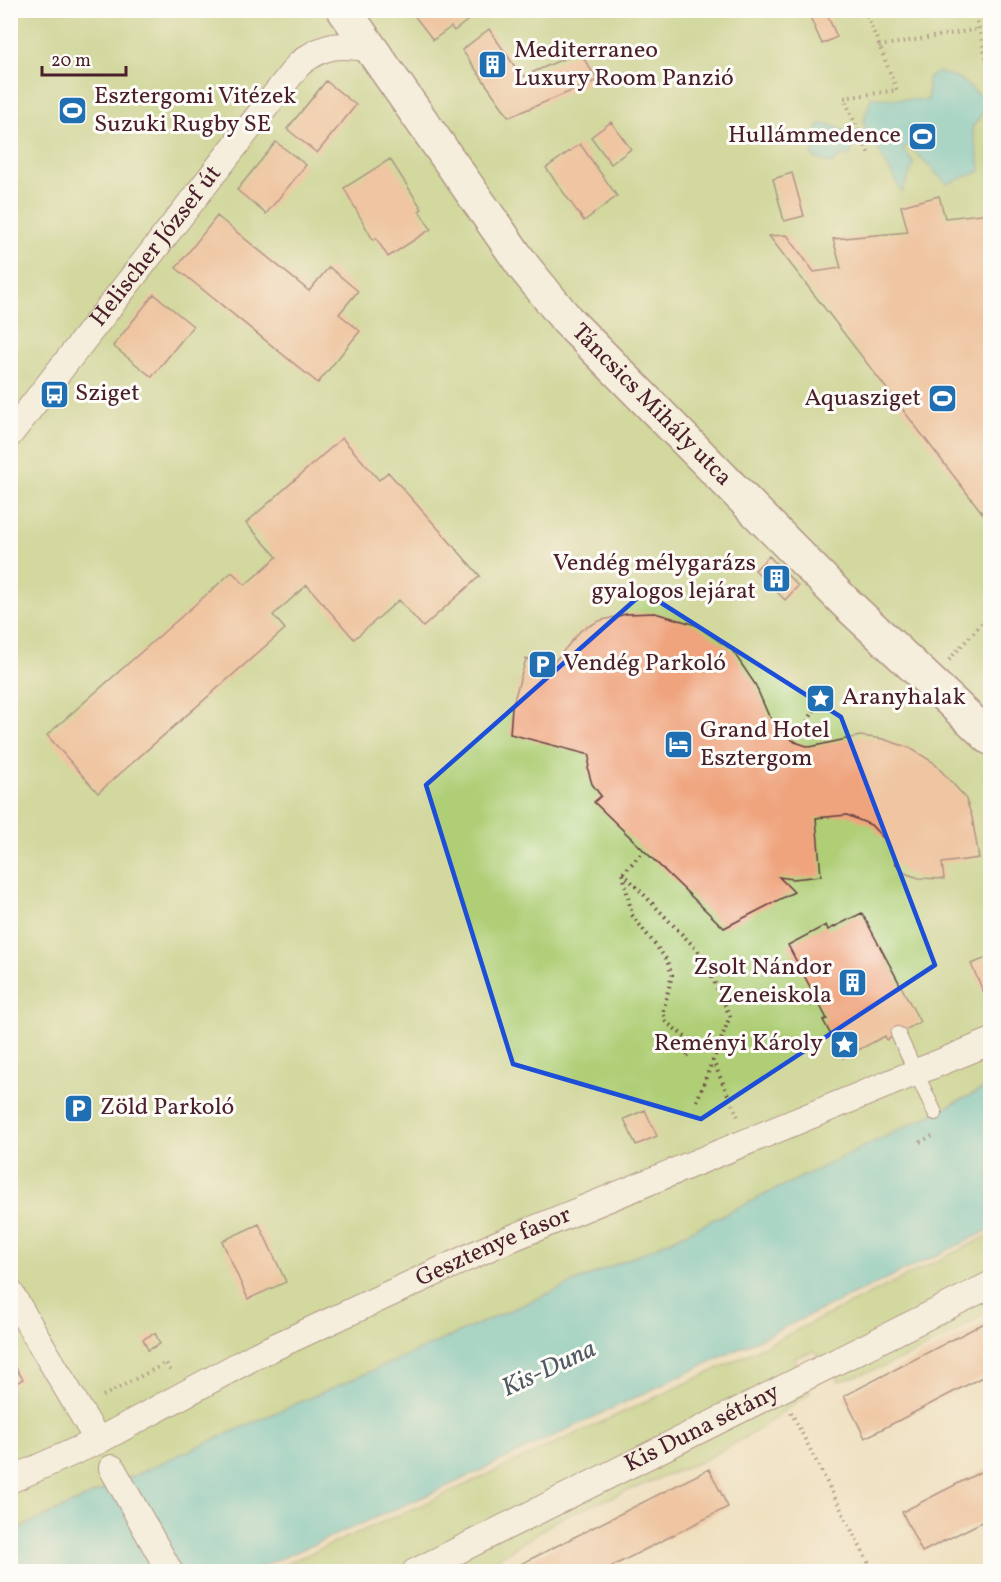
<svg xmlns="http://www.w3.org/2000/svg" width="1001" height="1582" font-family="Vollkorn,serif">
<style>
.green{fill:#afce76;stroke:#7c7650;stroke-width:1.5}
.water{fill:#59c7cd;stroke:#52737c;stroke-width:1.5}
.building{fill:#efa47e}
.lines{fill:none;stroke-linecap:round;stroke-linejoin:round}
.lane-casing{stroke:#633c41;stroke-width:16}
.street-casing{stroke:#633c41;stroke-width:28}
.secondary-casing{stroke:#633c41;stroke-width:36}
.path{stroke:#633c41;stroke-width:4;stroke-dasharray:1.5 4.5;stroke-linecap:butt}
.lane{stroke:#fff;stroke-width:14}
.street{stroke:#fff;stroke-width:26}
.secondary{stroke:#fff;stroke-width:33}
.marked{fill:none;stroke:#1d4ed8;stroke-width:4.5;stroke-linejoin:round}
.labels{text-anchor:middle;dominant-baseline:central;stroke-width:6;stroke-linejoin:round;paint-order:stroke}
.poi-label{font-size:24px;fill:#4a1f2b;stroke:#fdfcf7;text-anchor:start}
.street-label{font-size:24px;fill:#4a1f2b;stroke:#fdfcf7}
.water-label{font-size:26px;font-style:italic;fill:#4f5a64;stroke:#fdfcf7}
</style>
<rect width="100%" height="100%" fill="#fdfcf7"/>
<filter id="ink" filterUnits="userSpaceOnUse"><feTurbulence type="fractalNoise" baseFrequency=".0167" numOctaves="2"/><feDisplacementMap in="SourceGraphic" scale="12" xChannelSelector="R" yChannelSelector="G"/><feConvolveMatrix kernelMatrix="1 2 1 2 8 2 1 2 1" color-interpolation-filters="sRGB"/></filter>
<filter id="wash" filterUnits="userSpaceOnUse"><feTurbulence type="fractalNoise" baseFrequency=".008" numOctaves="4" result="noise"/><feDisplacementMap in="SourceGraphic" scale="24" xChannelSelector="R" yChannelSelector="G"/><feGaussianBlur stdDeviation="1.35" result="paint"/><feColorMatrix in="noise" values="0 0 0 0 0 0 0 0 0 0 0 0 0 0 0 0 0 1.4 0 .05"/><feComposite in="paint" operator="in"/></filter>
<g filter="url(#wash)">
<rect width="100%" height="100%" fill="#efe0c0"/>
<path class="green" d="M11,11H990V1086L665,1243L172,1458L11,1532Z
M990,1235V1309C944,1343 893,1366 839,1381L814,1351L794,1358L810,1392L758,1430L702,1461L560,1518L479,1571L267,1572L424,1504L728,1364Z"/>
<path class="water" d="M938,72L958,78L990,103L972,128L981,171L947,184L908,145L903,149L914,164L902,192L863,123L871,98L928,100V78Z
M820,124C840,125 857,133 850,155L841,156L831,164L813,157C811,147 817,141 816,130Z
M990,1086V1229L975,1237L439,1490L252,1571L11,1572V1532L172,1458L665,1243Z"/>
<g id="blocks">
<path class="building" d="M410,10H481L454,31L451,27L433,40Z
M807,10H825L837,37L822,44Z
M489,29L522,77L579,52L598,80L509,117L462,50Z
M326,81L356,105L317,153L287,129Z
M611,122L631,149L611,164L591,137Z
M276,142L306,165L266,214L237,190Z
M580,144L617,196L584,221L546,168Z
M390,159L422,209L419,211L431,229L388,257L376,238L373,240L344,188Z
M792,173L804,216L784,221L773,179Z
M939,196L945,218L990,213V523L769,236L787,235L814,272L841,268L833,239L908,232L901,206Z
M217,216L309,291L329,267L358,291L339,314L360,331L318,383L176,268Z
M154,294L193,326L152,377L113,346Z
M342,438L379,480L388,472L480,576L423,627L399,600L354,639L307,585L273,615L285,629L98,793L47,735L232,572L245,585L277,557L246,523Z
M769,556L798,586L785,600L755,570Z
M655,613L696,625L732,650L755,684L768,714L781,731L795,742L810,747L860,736L883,739L910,748L933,762L965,797L972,817L979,858L942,863L944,879L919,878L907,874L896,864L888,843L871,825L847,815L816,818L821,876L793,879L779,877L794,892L724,928L594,802L601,796L592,784L588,770L590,755L510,734L512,707L526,659L550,667L581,630L599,621L626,614Z
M862,913L920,1022L887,1040L885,1036L843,1058L823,1020L827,1019L788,945L826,925L828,930Z
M989,957L990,991L984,993L971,964Z
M645,1110L657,1136L636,1145L624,1119Z
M259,1224L286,1282L248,1299L222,1241Z
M990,1320V1373L865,1438L844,1396Z
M155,1333L160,1344L148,1350L143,1339Z
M10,1359L23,1379L10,1387Z
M990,1467V1518L922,1552L902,1512Z
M709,1469L728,1507L601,1572H505Z"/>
</g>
</g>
<g filter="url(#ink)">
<use href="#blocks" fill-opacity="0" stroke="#633c41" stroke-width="1.5"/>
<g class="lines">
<defs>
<path id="lane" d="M898,1034L935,1113"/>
<g id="street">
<path id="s1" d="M10,434L299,64C325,43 340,44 372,49"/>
<path d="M10,1292L98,1441"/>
<path d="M112,1468L170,1572"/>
<path id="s2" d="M10,1480L98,1441L257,1355L495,1245L990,1042"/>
<path id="s3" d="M415,1572L990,1285"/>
</g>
<g id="secondary">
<path id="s4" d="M344,10L524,267L567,320L845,602L990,738"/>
</g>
</defs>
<use href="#lane" class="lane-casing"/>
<use href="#street" class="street-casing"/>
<use href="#secondary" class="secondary-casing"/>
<path class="path" d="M865,10L897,90L844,98L868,153
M974,10L990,73
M879,46L979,29
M949,660L990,614
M795,742L818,704
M623,873L701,954L730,1016L713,1061L738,1117
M623,873L644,851
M623,874L632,915L667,960L672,975L663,1012L666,1022L685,1037L716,1051
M687,1056L694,1041
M697,1101L712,1062
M920,1142L936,1134
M103,1396L166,1363L172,1373
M791,1412L873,1572"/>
<use href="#lane" class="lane"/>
<use href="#street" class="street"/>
<use href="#secondary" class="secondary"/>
</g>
</g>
<path d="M0 0H1001V1582H0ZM644,592L841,717L935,965L701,1119L513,1064L426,785Z" fill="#efe0c0" fill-opacity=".55" fill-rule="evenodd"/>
<path class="marked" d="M644,592L841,717L935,965L701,1119L513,1064L426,785Z"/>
<defs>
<symbol id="building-square" viewBox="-11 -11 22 22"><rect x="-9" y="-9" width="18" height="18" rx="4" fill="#1f6fb2" stroke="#fdfcf7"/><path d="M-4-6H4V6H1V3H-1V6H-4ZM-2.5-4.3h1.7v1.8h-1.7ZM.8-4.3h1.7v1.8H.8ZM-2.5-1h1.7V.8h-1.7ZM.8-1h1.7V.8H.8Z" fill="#fff"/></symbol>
<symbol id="stadium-square" viewBox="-11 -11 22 22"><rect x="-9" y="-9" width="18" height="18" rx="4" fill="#1f6fb2" stroke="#fdfcf7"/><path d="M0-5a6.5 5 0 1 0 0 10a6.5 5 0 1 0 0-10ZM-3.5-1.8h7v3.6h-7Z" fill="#fff"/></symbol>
<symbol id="bus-square" viewBox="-11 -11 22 22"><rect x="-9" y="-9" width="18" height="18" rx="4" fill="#1f6fb2" stroke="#fdfcf7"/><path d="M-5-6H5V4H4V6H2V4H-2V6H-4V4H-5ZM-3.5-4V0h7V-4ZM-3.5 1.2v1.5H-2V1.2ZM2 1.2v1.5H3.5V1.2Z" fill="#fff"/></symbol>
<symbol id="parking-square" viewBox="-11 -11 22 22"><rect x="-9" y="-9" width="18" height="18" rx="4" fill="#1f6fb2" stroke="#fdfcf7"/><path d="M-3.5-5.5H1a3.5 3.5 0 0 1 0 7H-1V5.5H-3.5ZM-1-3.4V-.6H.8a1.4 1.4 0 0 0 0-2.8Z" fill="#fff"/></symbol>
<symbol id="sight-square" viewBox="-11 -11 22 22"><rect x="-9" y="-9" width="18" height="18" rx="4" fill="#1f6fb2" stroke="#fdfcf7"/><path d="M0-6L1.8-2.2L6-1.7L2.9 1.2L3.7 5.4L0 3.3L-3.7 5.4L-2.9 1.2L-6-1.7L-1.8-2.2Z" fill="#fff"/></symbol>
<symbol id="hotel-square" viewBox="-11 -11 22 22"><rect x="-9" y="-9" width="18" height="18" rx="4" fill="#1f6fb2" stroke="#fdfcf7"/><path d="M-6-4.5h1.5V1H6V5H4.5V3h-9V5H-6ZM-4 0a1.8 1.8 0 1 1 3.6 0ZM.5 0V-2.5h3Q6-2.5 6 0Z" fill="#fff"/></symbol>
</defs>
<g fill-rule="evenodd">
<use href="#building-square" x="476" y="48" width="33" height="33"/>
<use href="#stadium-square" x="56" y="94" width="33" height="33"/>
<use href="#stadium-square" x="906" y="120" width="33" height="33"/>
<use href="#bus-square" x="38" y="378" width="33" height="33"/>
<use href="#stadium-square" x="926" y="382" width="33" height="33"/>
<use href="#building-square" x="760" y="562" width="33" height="33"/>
<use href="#parking-square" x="526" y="648" width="33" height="33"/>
<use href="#sight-square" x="804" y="682" width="33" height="33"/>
<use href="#hotel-square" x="662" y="728" width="33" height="33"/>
<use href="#building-square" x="836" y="966" width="33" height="33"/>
<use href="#sight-square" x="828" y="1028" width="33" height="33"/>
<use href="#parking-square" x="62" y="1092" width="33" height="33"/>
</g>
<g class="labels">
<g class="poi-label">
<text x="514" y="51">Mediterraneo<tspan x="514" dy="28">Luxury Room Panzió</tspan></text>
<text x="94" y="97">Esztergomi Vitézek<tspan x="94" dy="28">Suzuki Rugby SE</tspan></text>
<text x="901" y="136" text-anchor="end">Hullámmedence</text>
<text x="75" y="394">Sziget</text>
<text x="921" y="399" text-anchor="end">Aquasziget</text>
<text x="756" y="564" text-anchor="end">Vendég mélygarázs<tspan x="756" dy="28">gyalogos lejárat</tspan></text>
<text x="563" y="664">Vendég Parkoló</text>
<text x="842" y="698">Aranyhalak</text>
<text x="700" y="731">Grand Hotel<tspan x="700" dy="28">Esztergom</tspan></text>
<text x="832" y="968" text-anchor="end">Zsolt Nándor<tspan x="832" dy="28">Zeneiskola</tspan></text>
<text x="823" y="1044" text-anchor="end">Reményi Károly</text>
<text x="100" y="1108">Zöld Parkoló</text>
</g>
<g class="street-label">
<text stroke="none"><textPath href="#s1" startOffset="238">Helischer József út</textPath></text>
<text stroke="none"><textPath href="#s4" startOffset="502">Táncsics Mihály utca</textPath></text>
<text stroke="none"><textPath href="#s2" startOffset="537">Gesztenye fasor</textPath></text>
<text stroke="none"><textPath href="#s3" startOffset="321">Kis Duna sétány</textPath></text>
</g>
<g class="water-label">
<text transform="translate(549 1369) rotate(-25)">Kis-Duna</text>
</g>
</g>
<rect width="1001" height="1582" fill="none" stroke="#fdfcf7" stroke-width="36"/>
<path d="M42 66v9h84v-9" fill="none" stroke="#4a1f2b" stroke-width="3"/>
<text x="51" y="66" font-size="18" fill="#4a1f2b" stroke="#fdfcf7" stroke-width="4.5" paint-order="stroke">20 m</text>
</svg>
